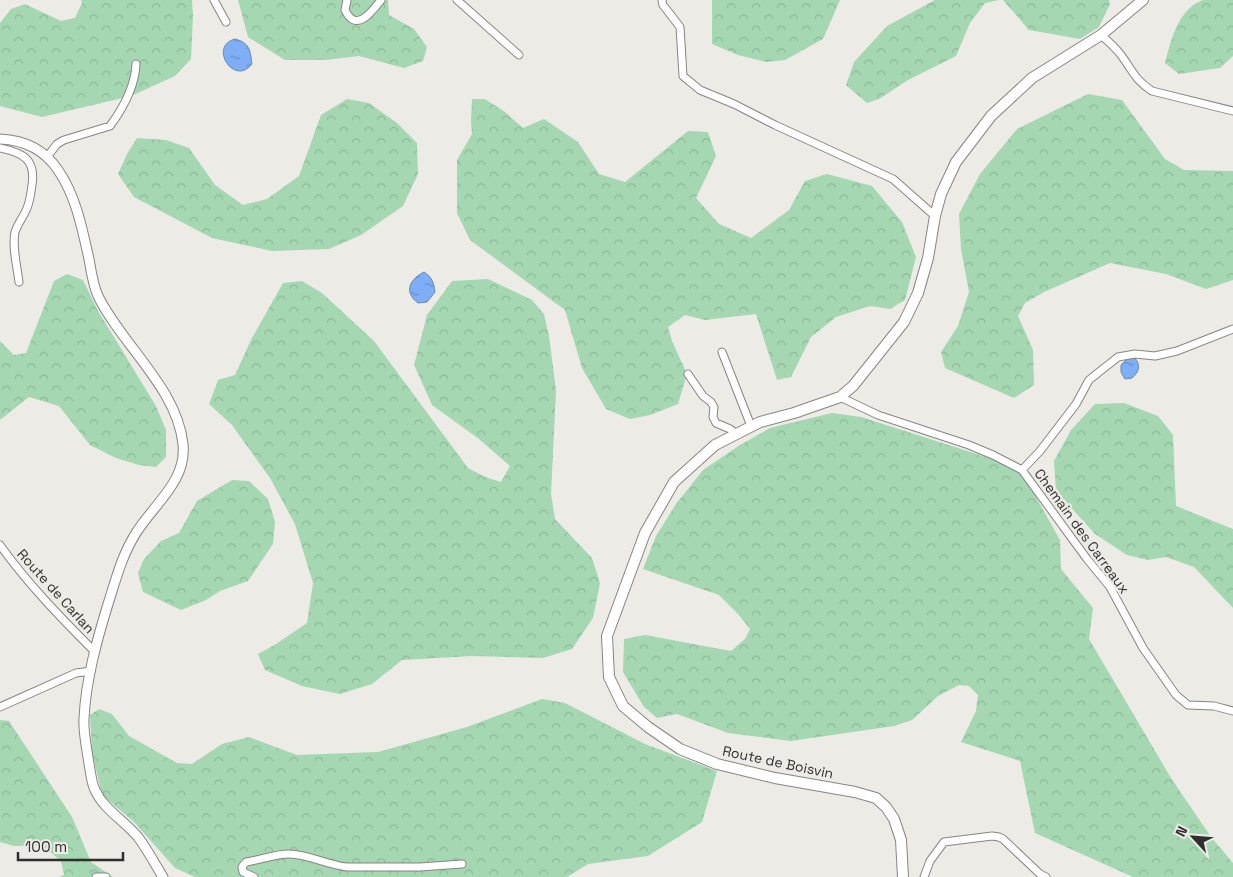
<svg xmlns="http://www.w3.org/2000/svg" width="1233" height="877" font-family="'Space Grotesk',sans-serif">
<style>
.forest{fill:url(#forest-crowns)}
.water{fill:url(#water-ripples);stroke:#6688b9}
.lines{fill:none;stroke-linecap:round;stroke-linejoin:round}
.minor-casing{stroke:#888581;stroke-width:9}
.tertiary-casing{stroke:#888581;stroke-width:11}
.secondary-casing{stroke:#888581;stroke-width:12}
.minor{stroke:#fff;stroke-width:7}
.tertiary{stroke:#fff;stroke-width:9}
.secondary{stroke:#fff;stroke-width:10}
.labels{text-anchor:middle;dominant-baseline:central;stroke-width:5;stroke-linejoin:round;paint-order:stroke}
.street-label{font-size:14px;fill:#2f2f2d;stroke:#edebe6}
</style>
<defs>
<pattern id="forest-crowns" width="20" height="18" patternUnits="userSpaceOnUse" patternTransform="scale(1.25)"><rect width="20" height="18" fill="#a4d7b2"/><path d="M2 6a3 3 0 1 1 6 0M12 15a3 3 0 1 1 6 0" fill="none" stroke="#8eb999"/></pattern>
<pattern id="water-ripples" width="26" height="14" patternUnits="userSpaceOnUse" patternTransform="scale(1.25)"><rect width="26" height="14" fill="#7eaef5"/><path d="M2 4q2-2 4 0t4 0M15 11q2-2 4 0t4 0" fill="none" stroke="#688ec7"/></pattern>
</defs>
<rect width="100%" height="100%" fill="#edebe6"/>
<path class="forest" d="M81,0H192L193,16L191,59L175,76L131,96L42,117L0,106V23L11,9L25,4L61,21L75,18L82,3Z
M238,0H388L389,15L414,29L427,47L423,61L404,68L359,56L325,60H285L248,37Z
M712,0H840L823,39L785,60L766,62L738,55L712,44Z
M935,0H999L985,3L970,23L956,56L908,80L879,99L867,103L846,85L854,62L887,26Z
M1003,0H1109L1110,4L1099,27L1080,39L1029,30Z
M1203,0H1233V56L1220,68L1179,74L1165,63C1171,40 1178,9 1203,0Z
M1088,94L1122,100L1165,159L1184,170L1233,171V280L1206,289L1166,274L1110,263L1044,292L1025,303L1018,316L1033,350L1034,385L1014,398L945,368L941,352L958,326L969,292L961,249L959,214L980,174L1017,129Z
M347,99L369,103L397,123L417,143L418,174L403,206L361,235L329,249L272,251L212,238L134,197L118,174L127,154L137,138L166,140L189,148L215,185L243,205L267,199L299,176L321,115Z
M472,99H485L505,112L523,128L544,119L578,142L599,174L625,182L688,131L708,132L716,156L696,198L719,224L751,238L789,210L805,181L827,174L872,186L902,222L916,257L905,300L890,309L870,306L836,317L811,337L791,377L777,380L756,314L705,320L685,315L668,327L672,341L687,374L678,404L650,415L630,419L606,409L582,368L565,310L470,240L457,213V160L472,134L471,120Z
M67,274L83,280L98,311L156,406L166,430V457L156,467L139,465L116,458L90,445L59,406L29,397L0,420V341L14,355L26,353L54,281Z
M488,279L532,300L544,314L549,336L556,390L551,494L555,519L592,558L600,583L593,618L572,649L543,658L472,656L402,660L372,684L340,694L302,686L265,670L258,654L276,644L307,623L313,583L295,524L270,478L232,425L209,404L218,380L235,375L252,338L283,283L302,281L322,293L374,341L468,468L485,477L501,482L510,466L479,439L432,405L414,365L427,315L452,281Z
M1124,403L1158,416L1173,435L1176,506L1233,529V608L1194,567L1166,557L1148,560L1127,555L1095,534L1056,491L1054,461L1071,430L1095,404Z
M832,413L861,417L1005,463L1026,479L1060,540L1061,569L1093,608L1089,639L1171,778L1211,837L1233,863V877H1133L1035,833L1020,761L961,742L976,711L978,695L969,686L959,685L938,696L912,720L894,726L791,741L728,733L677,714L657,718L644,707L623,672L624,639L645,635L731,651L745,639L750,629L738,614L719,595L643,569L656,536L676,504L703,470L740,445L770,428Z
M232,480L249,481L268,499L275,522L273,544L248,581L220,591L206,600L181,610L143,592L138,573L144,559L161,541L179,533L197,501Z
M542,699L565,703L645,744L717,771L702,822L648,856L588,864L567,877H195L175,868L134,822L102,795L92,752L90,715L99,709L112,714L129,736L177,763L192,764L222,744L249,737L297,755L378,752L467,727Z
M0,720L9,721L72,817L91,862L113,877H59L64,875L61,861L43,846H14L0,842Z"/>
<path class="water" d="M235,39C250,43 250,50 252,64C234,87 208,46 235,39Z
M424,272C432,277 434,283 435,292L427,302L418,303C403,292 410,279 424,272Z
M1128,358H1135C1141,366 1139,372 1132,378L1125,379L1121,372V365Z"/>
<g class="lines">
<defs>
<path id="minor" d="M214,0L226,22
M347,0L345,10C356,33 371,13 381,0
M457,0L519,55
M662,0L663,5L680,27L683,76L700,90L734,104L775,125L893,179L935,216
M1101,35C1108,41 1115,47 1121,55C1133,71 1134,79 1152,91L1233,111
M0,148C23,153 36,159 32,185C31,193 30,201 27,208C24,216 18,223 15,232C12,247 17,266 19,282
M47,157L57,144L64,140L110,126C124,107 135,87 136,64
M722,352L751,426
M688,374L703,396L711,402L714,407L713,417L716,423L730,429L737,434
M840,397L878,415L969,445L993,455L1022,470L1087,559L1110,587L1143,648L1176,695L1188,705L1214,706L1233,711
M1022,470L1040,451L1076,404L1089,380L1118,357L1135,354L1155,356L1177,351L1233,329
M0,545C28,584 61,618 95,652
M0,707L76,673L91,671
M96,877H106
M254,877L243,872L242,867L246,862C260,860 275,854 289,854C308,854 327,865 347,867H420L462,864
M924,877L930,861L944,842L992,836L999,837L1003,839L1040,874L1046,877"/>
<path id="tertiary" d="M0,139C24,140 44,149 58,170C76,196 82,228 89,259C91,271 93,285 98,296C122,345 177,388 183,444C187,481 154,504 136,533C122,555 116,579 108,604C97,640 86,679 84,718C83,733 87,749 89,764C91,773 91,782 95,790C104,810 124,820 138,837C147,849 155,864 163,877"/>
<path id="secondary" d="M903,877L901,840L894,819L886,807L876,798L855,792L775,778L717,764L680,749L648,727L623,706L609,677L607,636L645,533L674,482L715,445L760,422L794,413L840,397L853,386L904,322L918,293L928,258L935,216L941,194L956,162L991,116L1032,78L1101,35L1143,0"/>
</defs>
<use href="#minor" class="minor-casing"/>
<use href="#tertiary" class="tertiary-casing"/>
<use href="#secondary" class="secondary-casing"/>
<use href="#minor" class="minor"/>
<use href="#tertiary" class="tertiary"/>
<use href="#secondary" class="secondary"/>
</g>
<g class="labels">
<g class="street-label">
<text transform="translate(1082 531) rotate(54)">Chemain des Carreaux</text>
<text transform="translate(56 591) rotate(48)">Route de Carlan</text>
<text transform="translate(778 762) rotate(12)">Route de Boisvin</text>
</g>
</g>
<g transform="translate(1193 837) rotate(296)" stroke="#edebe6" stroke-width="4" paint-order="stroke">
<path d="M0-4L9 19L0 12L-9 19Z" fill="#2f2f2d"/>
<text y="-8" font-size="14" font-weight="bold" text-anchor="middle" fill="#2f2f2d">N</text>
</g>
<path d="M18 852v8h105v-8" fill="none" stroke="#2f2f2d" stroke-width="2.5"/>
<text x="25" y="852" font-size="15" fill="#2f2f2d" stroke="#edebe6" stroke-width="4" paint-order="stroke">100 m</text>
</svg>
